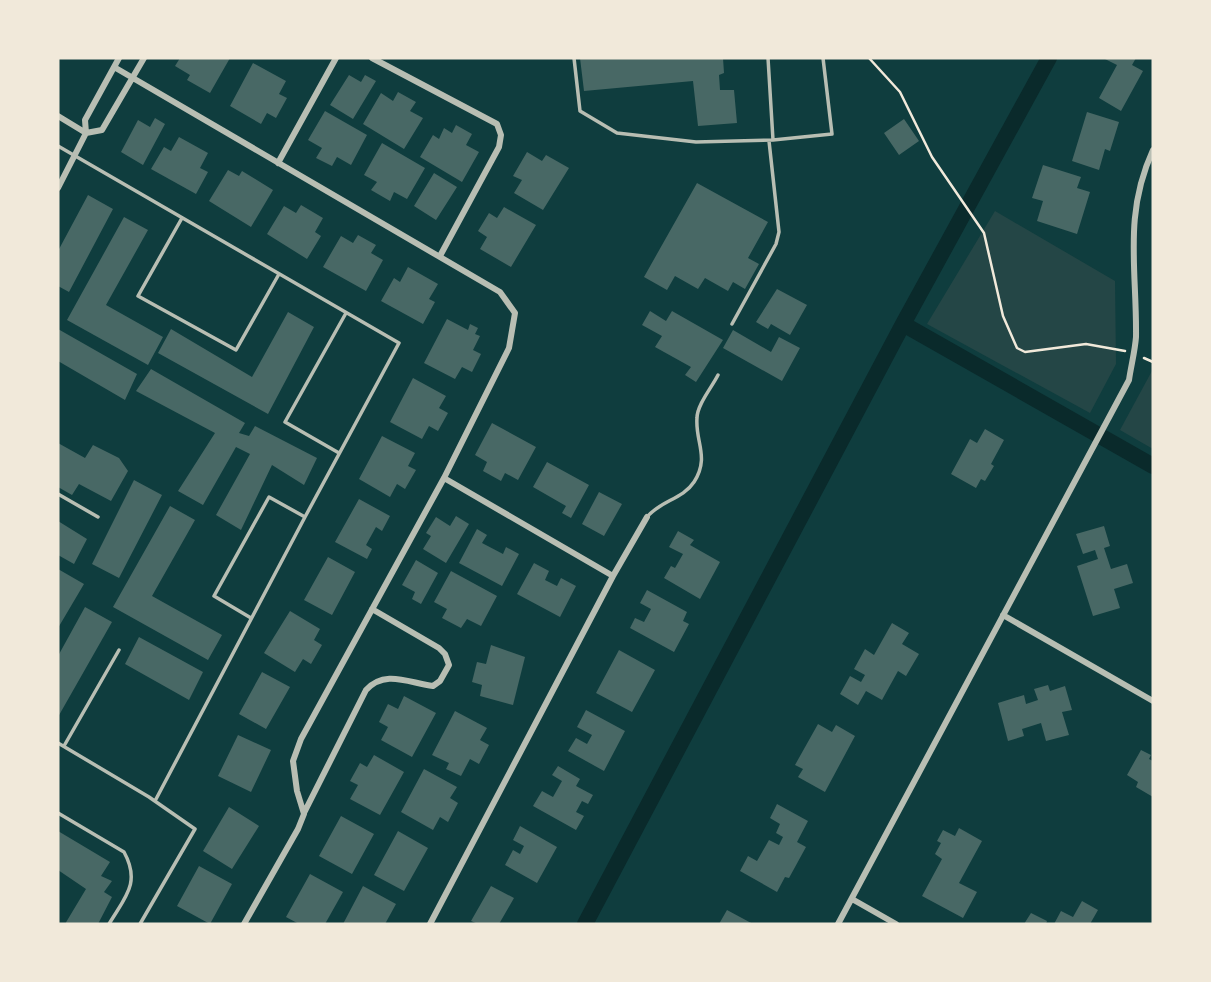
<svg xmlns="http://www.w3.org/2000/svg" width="1211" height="982" font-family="Bitter,serif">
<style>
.green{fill:#244646}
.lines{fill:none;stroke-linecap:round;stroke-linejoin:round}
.canal{stroke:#0a2a2b;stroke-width:16}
.building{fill:#486865}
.path{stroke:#f1e9da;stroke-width:2.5}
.service{stroke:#b8beb3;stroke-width:3.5}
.minor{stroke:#b8beb3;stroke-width:6}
</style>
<rect width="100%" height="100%" fill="#0f3d3e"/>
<path class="green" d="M995,211L1115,281L1116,364L1090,413L927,324Z
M1153,369V449L1120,430Z"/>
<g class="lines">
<path class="canal" d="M903,324L1153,466
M585,924L903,324L1049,58"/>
</g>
<path class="building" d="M180,58H230L210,93L187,80L190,75L175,66Z
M580,58H723L724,73L719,75L720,90H734L737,123L698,126L693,81L584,91Z
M1103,58H1136L1132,65L1143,71L1121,111L1099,98L1117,65Z
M253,63L286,81L279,94L287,98L276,118L267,113L261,124L230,106Z
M349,75L361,82L365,75L376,81L353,119L330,105Z
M398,92L416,102L410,111L423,118L404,149L363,124L381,93L393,101Z
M325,111L367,135L351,165L337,157L332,166L316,158L322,148L308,140Z
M1087,112L1119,122L1110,151L1105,149L1099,170L1072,161Z
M155,118L165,124L143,165L121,152L138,120L150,127Z
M904,119L919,141L899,155L884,133Z
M456,125L472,134L466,145L479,152L462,182L420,157L433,135L439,139L444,128L452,133Z
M179,137L208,153L200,168L208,172L196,194L151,169L164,147L171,151Z
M382,143L425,168L407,199L394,192L390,201L371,190L377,182L364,175Z
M527,152L542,161L546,155L569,168L543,210L514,193L522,180L513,176Z
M1043,165L1081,177L1077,188L1090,192L1077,234L1037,221L1043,201L1032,198Z
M228,170L239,176L242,171L273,190L251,227L209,201Z
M434,173L457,187L436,220L414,206Z
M697,183L768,222L748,258L759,264L745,289L733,282L728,291L705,278L698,289L675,276L667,290L644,277Z
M88,195L113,209L69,292L58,286V251Z
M301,205L323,218L315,232L321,236L307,259L267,234L284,206L296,213Z
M504,207L536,225L511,267L480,249L487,237L478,231L489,213L497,218Z
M124,217L148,230L106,305L163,337L148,365L67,320Z
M358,235L376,245L371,253L383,260L366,291L323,267L341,236L353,243Z
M408,267L438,284L429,299L435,302L423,324L381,301L394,278L400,282Z
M777,289L807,305L790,335L771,324L768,329L756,322Z
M650,311L666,321L672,311L723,340L696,382L685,375L691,367L655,347L662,336L642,325Z
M288,312L314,327L268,414L158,353L171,329L252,377Z
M447,319L468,330L470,324L478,328L475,334L480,336L473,350L481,354L472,372L462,367L455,379L424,363Z
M58,329L137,374L125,400L58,361Z
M733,330L771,352L779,337L800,348L782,381L723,348Z
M151,369L245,423L239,433L249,436L255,426L317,458L304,485L272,465L241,530L216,515L250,454L236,447L203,505L178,491L215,433L136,391Z
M413,378L446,396L439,408L448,413L438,431L429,426L422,439L390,422Z
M492,423L536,447L518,480L505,473L501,481L483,471L487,462L475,455Z
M985,429L1004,440L991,464L994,466L985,481L981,479L976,488L951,474L970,439L977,443Z
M382,436L415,453L408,466L416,470L405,489L397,484L390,497L359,479Z
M58,443L85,458L93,445L119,458L128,471L111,501L79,484L72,495L58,487Z
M547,462L589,485L571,518L562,513L566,506L533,487Z
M134,480L162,495L119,578L92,564Z
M599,492L622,504L604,536L582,524Z
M359,499L390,516L382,531L376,527L366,545L372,549L367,559L335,542Z
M170,506L195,520L152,596L222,635L208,660L113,607Z
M456,516L469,524L446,563L423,549L431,536L426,533L436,517L450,526Z
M58,521L87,539L74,564L58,555Z
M1104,526L1110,546L1104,548L1111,569L1127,564L1133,583L1114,589L1120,608L1093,616L1077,566L1098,559L1095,550L1083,554L1076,534Z
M477,529L487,535L482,543L503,554L506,547L519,554L502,586L459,563Z
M678,531L694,540L690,545L720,562L700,599L664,578L671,566L675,568L683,554L669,547Z
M328,557L355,572L332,615L304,600Z
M416,560L438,573L421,604L412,599L415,592L402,585Z
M534,563L549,571L545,580L557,586L561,578L576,586L560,617L517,594Z
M58,569L84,584L58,628Z
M451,571L497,596L481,626L467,619L461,628L442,618L447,609L434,602Z
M647,590L687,612L683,621L689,624L674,652L630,628L635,618L644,622L651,609L640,603Z
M85,607L112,622L58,717V656Z
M290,611L320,629L314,640L322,645L311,664L303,659L295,672L264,653Z
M892,623L909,633L902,644L919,654L906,676L898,671L882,700L866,691L858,705L840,694L850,676L861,682L865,675L854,669L865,649L874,655Z
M139,637L203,672L189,700L125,664Z
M491,645L525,657L513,705L480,696L482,685L472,682L477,662L486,664Z
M619,650L655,670L632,712L596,693Z
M262,672L290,687L266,729L239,714Z
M1048,685L1050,691L1065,686L1072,710L1062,712L1069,735L1046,741L1041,723L1022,729L1024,736L1008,741L998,703L1024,695L1026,704L1038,700L1034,689Z
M404,696L436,713L412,757L381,740L388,727L379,722L388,704L398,709Z
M586,710L625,731L604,771L568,751L576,738L587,744L592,735L577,727Z
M455,711L487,728L480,740L489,745L479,764L470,759L461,776L446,769L449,763L432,755Z
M818,724L832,732L836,725L855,736L825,792L798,777L803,769L795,765Z
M238,735L271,750L251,792L218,776Z
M1141,750L1151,755L1149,759L1153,761V797L1136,787L1138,782L1127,775Z
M374,755L404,772L380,815L350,799L358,785L350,781L360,763L367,767Z
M558,766L580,779L576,786L593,795L588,804L582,801L576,812L584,816L576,830L533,806L542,791L553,797L562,781L552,775Z
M424,769L457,787L450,798L458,803L448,822L440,817L433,830L401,812Z
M777,804L808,821L797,842L806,847L789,878L785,877L777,892L740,871L748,856L757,861L769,840L779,845L783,837L776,833L780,824L770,818Z
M229,807L259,826L232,869L203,851Z
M341,816L374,834L352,874L319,856Z
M520,826L557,847L537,883L505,865L513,850L520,854L524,846L513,840Z
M959,828L982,841L959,883L977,892L963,918L922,896L942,859L935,854L941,843L937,841L943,830L955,836Z
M58,831L110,862L101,876L112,881L104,892L112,897L98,924H65L86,889L58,870Z
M398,831L428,848L404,891L374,875Z
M199,866L232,884L210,924L177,906Z
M310,874L343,892L325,924H299L286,917Z
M363,886L396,904L385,924H343Z
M491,886L514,898L499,924H478L471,921Z
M1082,901L1098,910L1090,924H1054L1061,911L1073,917Z
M727,910L753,924H719Z
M1031,913L1047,921L1046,924H1024Z"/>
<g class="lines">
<path class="path" d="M869,58L900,92L932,157L984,233L1003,316L1017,348L1025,352L1086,344L1125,351
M1144,358L1153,362"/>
<path class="service" d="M574,58L580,111L617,133L696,142L773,140
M768,58L773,140L832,134L823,58
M58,146L399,343L305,517
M182,218L138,296L236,350L279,274
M732,324L776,244L779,232L769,141
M339,453L285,422L346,313
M58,494L98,517
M647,517C660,501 683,499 694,482C710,457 695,442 697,418C697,405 712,387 718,375
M58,743L149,797L195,829L140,924
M64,746L119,650
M155,801L305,517L269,497L214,596L251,618
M58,813L124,852C141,883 125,897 109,924"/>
<path class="minor" d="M372,58L497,124L501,135L499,147L440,256
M114,67L500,292L515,313L509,348L444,478L301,739L293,761L297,791L304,814L298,829L244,924
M58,116L86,133
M86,133L102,130L144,58
M278,163L336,58
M58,188L86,133L85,120L119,58
M444,478L613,576
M1003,615L1153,701
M304,813L366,690C385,669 409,683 433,686L440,681L449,665L445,654L439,648L372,609
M852,899L896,924
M430,924L613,576L647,517
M838,924L1129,380C1131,366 1135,351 1136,337C1137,270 1123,215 1153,150"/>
</g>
<rect width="1211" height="982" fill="none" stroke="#f1e9da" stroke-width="119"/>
</svg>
